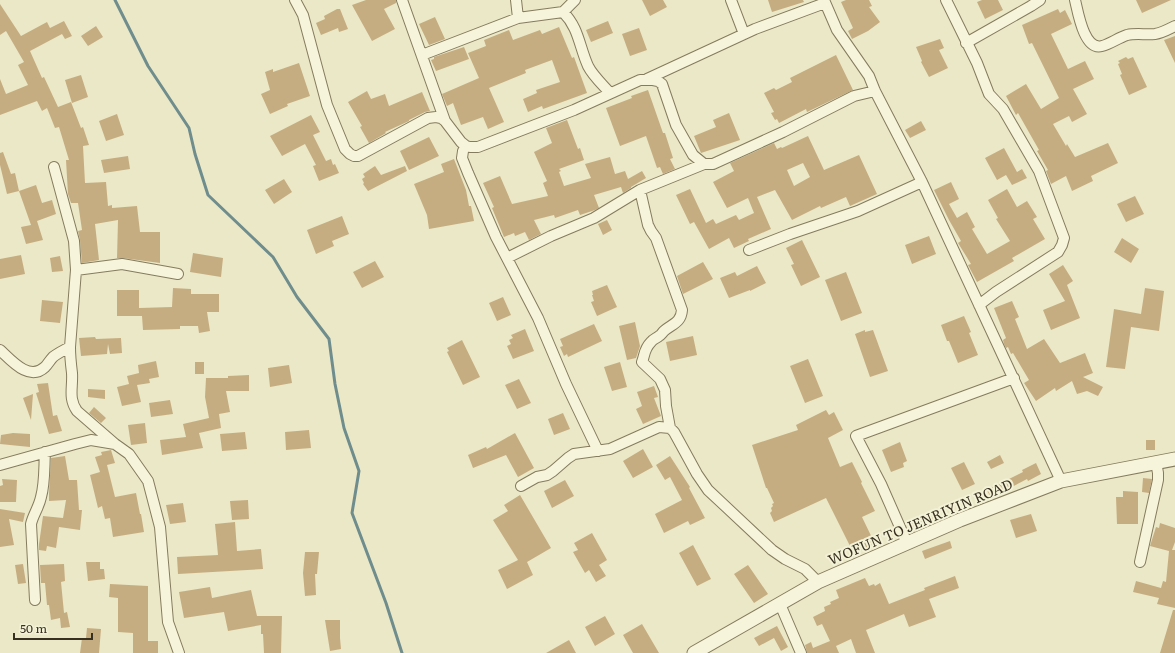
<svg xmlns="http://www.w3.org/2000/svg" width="1175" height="653" font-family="Literata,serif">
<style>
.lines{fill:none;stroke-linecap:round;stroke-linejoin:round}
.stream{stroke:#6f8d8c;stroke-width:3}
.building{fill:#c6ad81;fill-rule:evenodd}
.minor-casing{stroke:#857b5e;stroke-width:12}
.tertiary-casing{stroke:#857b5e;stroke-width:15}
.minor{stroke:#f6f4da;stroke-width:10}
.tertiary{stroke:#f6f4da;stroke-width:13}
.labels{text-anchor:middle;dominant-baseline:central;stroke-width:4;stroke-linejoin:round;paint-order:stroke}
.street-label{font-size:14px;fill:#373020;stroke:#f3f1d6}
</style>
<rect width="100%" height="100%" fill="#ebe8c7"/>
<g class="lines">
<path class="stream" d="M115,0L148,66L189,128L195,154L208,195L273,257L297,297L329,339L335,384L344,428L359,471L352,513L386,603L402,653"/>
</g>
<path class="building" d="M366,0H396V3L384,9L395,29L372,41L352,5Z
M642,0H663L667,7L650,16Z
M768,0H803L804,2L772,12Z
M846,0H869L872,6L869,7L880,22L868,31L852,39L848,31L853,28L841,2Z
M982,0H998L1003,10L985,19L977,2Z
M1136,0H1171L1142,13Z
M0,4L21,36L47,22L50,28L64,21L72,36L65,39L62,34L30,51L42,78L44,77L58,107L71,102L81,128L83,127L89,145L83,146L85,183L106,182L108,206L112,205V208L137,206L140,232H160V263L123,258H117L118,220L95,224L99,260L82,263L80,240L78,231L82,230L78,203H71L68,194L66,160H69L59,127L55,128L47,108L42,111L37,101L0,115V79L6,94L28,85L18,65L24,62L6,31L0,35Z
M337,9H340L348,29L339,32L338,28L321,35L316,23L325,19L324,16Z
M1058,9L1060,13L1065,10L1072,24L1051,34L1068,69L1085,61L1094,79L1073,89L1087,114L1072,122L1069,116L1053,124L1066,146L1067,144L1075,157L1108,143L1118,163L1091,176L1093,181L1072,191L1066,176L1051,184L1046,171L1048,170L1037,151L1039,150L1018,113L1016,115L1006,96L1026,84L1041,109L1059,98L1032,43L1029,44L1022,25Z
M435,17L445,39L429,45L419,24Z
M608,21L613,33L591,42L586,30Z
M96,26L103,37L88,46L81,36Z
M559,27L572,58L574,57L587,93L543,109L542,106L528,112L523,99L537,93L536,90L560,82L552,60L525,70L526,73L489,88L504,122L488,129L483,117L461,125L453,103L447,106L442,94L479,78L468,53L486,46L484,40L509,30L513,40L540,30L542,34Z
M639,28L647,50L630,56L622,34Z
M1175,36V63L1164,40Z
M940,39L944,48L939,50L948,68L929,77L921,62L922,61L916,47Z
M464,47L469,59L436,71L431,60L434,59V57Z
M836,55L853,90L807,112L806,109L779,123L777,119L775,120L771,113L774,112L764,93L774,88L776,90L792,82L790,78Z
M1126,57L1128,59L1133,57L1147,87L1129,95L1120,75L1122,74L1118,64L1120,63L1118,61Z
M299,63L310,96L287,104L288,106L270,114L261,94L270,90L265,72L273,69V72Z
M81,75L88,97L72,103L65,80Z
M648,90L663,133H665L673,158L670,159L675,169L663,174L660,167L657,168L646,136L620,146L606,108L632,98L631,96Z
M367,91L371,99L385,94L389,106L422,92L430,111L425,112L409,120V121L385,132L386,133L369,143L360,127L362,126L348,102Z
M729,113L740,140L701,153L694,136L716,127L713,120Z
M117,114L124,135L106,141L99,121Z
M311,115L320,132L313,135L326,161L331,159L333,165L335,164L339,173L319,181L313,166L316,165L305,144L282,156L270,136Z
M567,120L578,149L580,148L584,160L559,169L561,171L559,172L564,186L591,178L585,164L610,157L615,174L625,171L628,179L642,171L646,178L631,187V188L623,193L621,187L594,195L599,208L595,210L580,215L578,210L555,218L554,215L534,220L541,234L529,240L525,232L515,236L514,233L504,237L492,208L494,207L483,183L500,176L512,204L548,196L543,183L547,181L534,152L552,143L546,128Z
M921,121L926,130L910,138L905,130Z
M808,136L824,170L859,155L877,194L850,206L846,197L821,208L820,206L792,220L775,190L757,197L771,229L748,239L749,241L734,248L729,238L709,249L694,222L690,224L676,195L690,189L706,223L713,219L716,224L736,215L739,220L754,213L748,198L727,208L713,182L734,171L730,163L774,143L777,149L781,147L782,148ZM803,163L810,177L794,186L787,170Z
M429,137L439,156L409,170L400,151Z
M1004,148L1017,172L1022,169L1027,178L1012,185L1006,175L997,180L985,158Z
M3,152L11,174L15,173L19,191L7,194L0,165V153Z
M128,156L130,169L104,173L101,160Z
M454,159L466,190L469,206H471L474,221L429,229L427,215L414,184L444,172L441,164Z
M375,166L381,175L405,166L407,171L368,191L363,184L364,183L362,179L365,177L363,174Z
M284,179L292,192L274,204L265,190Z
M951,182L959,199L949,204L957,218L967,212L975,227L972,229L987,254L1010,241L996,219L998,218L988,200L1007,189L1017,207L1027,201L1037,217L1033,219L1045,239L1012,258L1014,261L977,282L968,265L971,264L958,243L961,241L949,220L934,190Z
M36,185L42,203L52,200L56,214L37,221L43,240L26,244L21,227L31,225L19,191Z
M1135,196L1144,214L1126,222L1117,204Z
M342,216L349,234L332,241L334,246L316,254L307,230Z
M607,220L612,230L603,235L598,224Z
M929,236L936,254L912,264L905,245Z
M1122,238L1139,249L1131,263L1114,252Z
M802,240L820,277L801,286L791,265L794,264L786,248Z
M193,253L223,258L221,277L190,272Z
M21,255L25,274L0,279V259Z
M60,256L63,271L52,272L50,258Z
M375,261L384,277L362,288L353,272Z
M703,262L713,279L683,294L677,276Z
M1063,265L1073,281L1067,285L1080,318L1051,330L1043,310L1065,301L1049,274Z
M757,266L766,283L750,291V290L729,298L720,278L735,272L737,276Z
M846,272L862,313L841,321L825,280Z
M607,285L617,307L597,316L591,302L594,301L592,295H593L592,291Z
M173,288L191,289V294H219V312H207L210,331L199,333L198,326H180V329L143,330L142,316H117V290H139V308L172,307Z
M1145,288L1164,291L1159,331L1131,327L1125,369L1106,367L1114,309L1141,314Z
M503,297L511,315L497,321L489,303Z
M42,300L63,302L60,323L40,321Z
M1012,301L1019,317L1015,319L1027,349L1044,339L1060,363L1085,353L1093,373L1083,377L1103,387L1098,396L1087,391L1077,394L1072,381L1056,391L1055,388L1036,401L1024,383L1029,380L1013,353L1011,354L1008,347L1006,348L1004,344L1003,340L1006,338L994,308Z
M964,316L971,332L969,333L978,355L958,363L949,341H947L941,325Z
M635,322L640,346L636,358L627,360L619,326Z
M594,324L602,341L568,357L567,354L564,356L560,347L563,346L560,339Z
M525,329L534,351L513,359L507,346L511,344L509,340L513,338L511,335Z
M865,330V332L873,330L888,371L870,377L855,334Z
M693,336L697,355L670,361L666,342Z
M95,337L96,339L121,338L122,353L110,354L108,344L107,354L81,356L79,338Z
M462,340L480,377L463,385L447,352L449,351L447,348Z
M808,359L823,396L805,403L790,366Z
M156,361L159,377L149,379L150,383L137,385L141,402L122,406L117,387L129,384L127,376L139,373L138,365Z
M195,362H204V374H195Z
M620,362L627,387L612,391L604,367Z
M289,365L292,383L270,387L268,368Z
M249,375V391H226L230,412L219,414L221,428L199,433L203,448L162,455L160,440L186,437L183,424L209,418L205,397L206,378H228V376Z
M519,379L531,403L517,409L505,385Z
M48,383L53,416L57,415L62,431L49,434L36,393L39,392L37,384Z
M654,386L658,397L654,398L661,416L643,424L636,409L642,406L637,392Z
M88,389L105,390V399L88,397Z
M33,394L31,420L23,398Z
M170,400L173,414L151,417L149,403Z
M94,407L106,418L101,423L89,413Z
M826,410L829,415L834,412L843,430L828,438L840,467L852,462L862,482L861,483L875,511L862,517L875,544L854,554L826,498L774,522L770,513L772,511L771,508L773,506L772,504L774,503L767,488H766L752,445L798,430L796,425Z
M563,413L570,429L554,435L548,419Z
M145,423L147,443L131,445L128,425Z
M309,430L311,448L286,450L285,432Z
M245,432L247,449L222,451L220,434Z
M13,433L30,434V447L0,444L1,435Z
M515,433L534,468L518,477L506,455L473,468L468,455L486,447L487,449Z
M1146,440H1155V450H1146Z
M900,442L907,461L903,463L904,467L891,472L882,450Z
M643,449L653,467L633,478L623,461Z
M111,450L115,463L107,465L115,497L136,493L140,514H141L144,532L113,537L110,518L105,519L102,506L98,508L90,475L100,472L95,457L102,455L101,452Z
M1000,455L1004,463L991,469L987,462Z
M65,456L69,480H77L79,510H82L80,530L59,527L56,548L47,546L46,551L39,550V544L43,516L63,518L66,500L49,501V493L51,458Z
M670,456L690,487L689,488L705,518L690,525L688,521L664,533L655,514L682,500L670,477L665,480L656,465Z
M964,462L975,484L962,490L951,468Z
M1036,463L1041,474L1028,481L1027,479L991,498L987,490L1023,472L1022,470Z
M1143,478L1152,479L1149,493L1142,492Z
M2,479L17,480L16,502H0V486L3,485Z
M565,480L574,496L552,508L544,491Z
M1123,491L1138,492V524H1117L1116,497H1123Z
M520,495L551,548L527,562L533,575L507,589L498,570L518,560L493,520L508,511L504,505Z
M248,500L249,519L232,520L230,501Z
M183,503L186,522L170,524L166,505Z
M0,509L25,513L23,522L9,519L14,545L0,547Z
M1031,514L1037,531L1016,538L1010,520Z
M936,515L938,521L912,532L909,524Z
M235,522L237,551L261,549L263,569L178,574L177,557L218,555L215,524Z
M1160,523L1175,528V542L1172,550H1175V608L1157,604L1159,598L1133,592L1136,581L1161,588L1163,581L1166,582L1169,551L1150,546L1156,527L1159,528Z
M592,533L607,560L599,565L606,576L596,582L589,570L585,573L573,552L578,550L574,543Z
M950,541L952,548L925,559L922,551Z
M693,545L711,579L697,586L679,553Z
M305,552H319L317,574H315L316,595L305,596L303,573Z
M86,562H100V569H104L105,579L88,581Z
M23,564L26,583L18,584L15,565Z
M64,564L65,581L61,582L64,613L67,612L70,627L61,628L60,618L51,620L49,605H47L45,583H41L40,565Z
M748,565L768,594L754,603L734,574Z
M955,576L959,588L929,599L936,617L909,627L904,614L866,630L875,653H856L851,639L836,646L839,653H807L805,645L811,642L813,648L830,641L822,624L817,626L813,617L825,611L824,607L831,604L830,602L839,598L836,590L865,578L869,586L874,584L875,586L880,583L889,604L925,590L924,588Z
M110,584L148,586V641H158V653H133V633L118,632V598L109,597Z
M210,587L212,598L251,590L257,616H282L281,653H264L263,634H261V625L228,631L224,612L184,618L179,592Z
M1173,610H1175V653H1160Z
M605,616L615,634L595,646L585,627Z
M325,620H340V638L341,649L330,651Z
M642,624L659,653H633L623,635Z
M777,626L788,647L781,651L774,638L759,646L754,638Z
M87,628L101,629L99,653H80L82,638H86Z
M569,640L576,653H546Z"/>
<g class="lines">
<defs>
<path id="minor" d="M295,0L303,15L327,105L345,149L350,154L354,156H358L428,118L436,117L441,118L445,121L461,142L466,146L470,147H478L574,110L640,80H653L658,81L662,84L676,125L693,155L704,164H713L783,132L854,96L875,91
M402,0L445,121
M516,0L518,18
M731,0L744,34
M824,0L837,30L869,76L875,91L922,182L1061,481
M946,0L977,63L989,94L1003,109L1039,171L1064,238L1062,245L1058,252L996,292L979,305
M1075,0C1078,12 1084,51 1102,46C1110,44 1118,38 1127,35C1136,33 1146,35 1155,34C1162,33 1169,29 1175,26
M563,12C579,28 579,46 588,66C593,76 603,85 610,93
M966,43L1031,6L1040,0
M422,55L518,18L563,12L575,0
M647,79L755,29L825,3
M466,146L463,151L462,158L468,173L496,237L538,318L566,384L598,451
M54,167L74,241L76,270L70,347
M640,190L648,225L651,231L656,238L682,310C681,323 672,324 664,331C662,333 661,335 659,336C657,338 653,339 651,342C644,349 645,354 642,362L660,379L665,390L666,406L670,428
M749,250L790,234L858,211L922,182
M507,258L551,236L594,218L640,190L704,164
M76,270L122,264L178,274
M0,350C11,360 29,382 45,367C48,364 50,360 53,357C58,353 64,350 70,347C70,356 71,365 72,373C73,388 68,398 77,411L115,444L129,454L148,481L160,527L168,622L179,653
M0,465L75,444L91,440L115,444
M521,486L537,477L547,475L553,471L568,458L574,454L610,449L659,427L670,428L674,432L697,474L708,490L772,550L785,559L805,569L818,582
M907,543L881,484L856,436L1014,378
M1140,562L1158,480V473L1156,462
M35,600L31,524C33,515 39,507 41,497C45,483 44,467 45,452
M780,604L801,653"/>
<path id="tertiary" d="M694,653L818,582L960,520L1061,481L1175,459"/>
</defs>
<use href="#minor" class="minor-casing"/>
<use href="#tertiary" class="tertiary-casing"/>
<use href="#minor" class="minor"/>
<use href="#tertiary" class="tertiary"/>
</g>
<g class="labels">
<g class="street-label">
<text transform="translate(920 521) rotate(-23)">WOFUN TO JENRIYIN ROAD</text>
</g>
</g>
<path d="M14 633v6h78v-6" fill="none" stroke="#373020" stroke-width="2"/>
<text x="20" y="633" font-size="12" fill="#373020" stroke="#f3f1d6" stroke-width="3" paint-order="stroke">50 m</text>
</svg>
